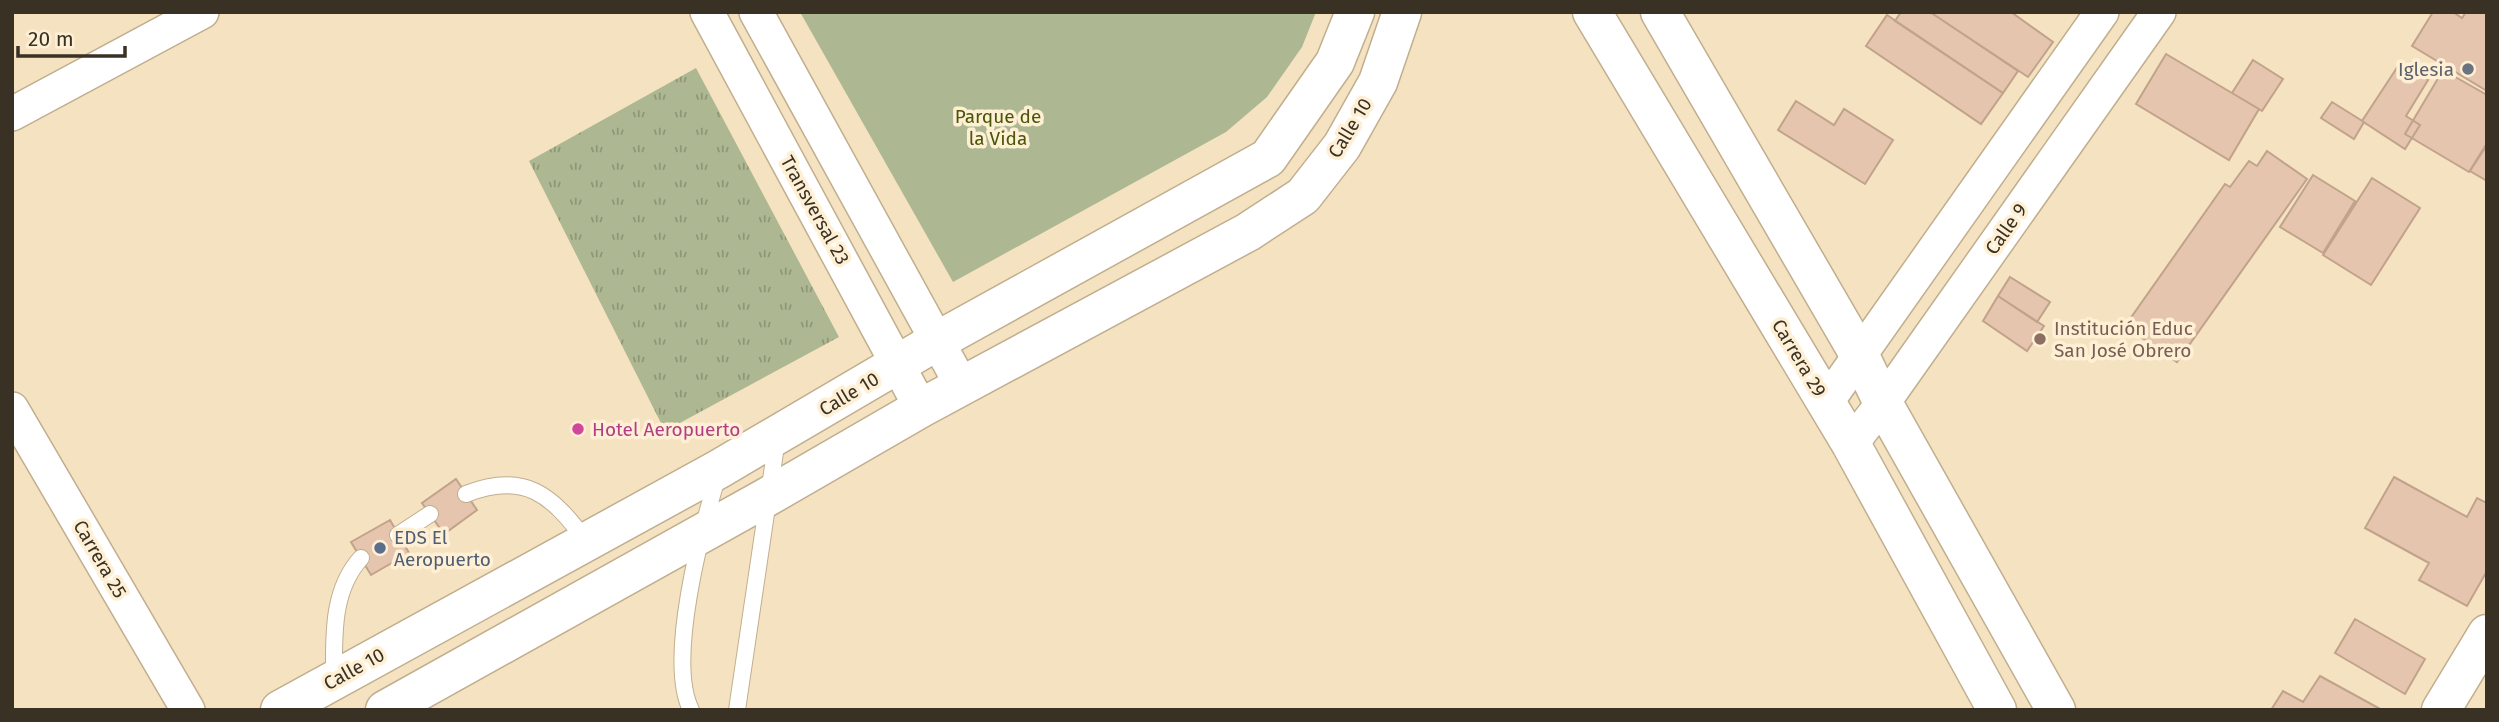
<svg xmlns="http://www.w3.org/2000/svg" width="2499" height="722" font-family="'Fira Sans',sans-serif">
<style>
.grass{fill:url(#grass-tufts)}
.green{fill:#adb892}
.building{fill:#e6c5ae;stroke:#c1a28b;stroke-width:2}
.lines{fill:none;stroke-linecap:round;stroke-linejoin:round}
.service-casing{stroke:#c1ae8e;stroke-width:18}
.minor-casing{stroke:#c1ae8e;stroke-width:36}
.tertiary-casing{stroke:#c1ae8e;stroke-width:41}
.secondary-casing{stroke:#c1ae8e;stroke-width:41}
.service{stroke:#fff;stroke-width:16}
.minor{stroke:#fff;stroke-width:33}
.tertiary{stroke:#fff;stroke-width:38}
.secondary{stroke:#fff;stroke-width:38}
.worship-dot{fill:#6b7280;stroke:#fff0d5;stroke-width:2.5}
.education-dot{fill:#8d6e63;stroke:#fff0d5;stroke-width:2.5}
.hotel-dot{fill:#d1479c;stroke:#fff0d5;stroke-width:2.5}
.service-dot{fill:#5c6f8a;stroke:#fff0d5;stroke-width:2.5}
.labels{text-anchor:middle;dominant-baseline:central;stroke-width:7;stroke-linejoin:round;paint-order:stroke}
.worship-label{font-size:19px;fill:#5b616d;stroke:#fff0d5;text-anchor:end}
.park-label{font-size:19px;fill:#475607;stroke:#fff0d5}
.street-label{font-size:19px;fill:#383124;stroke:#fff0d5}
.education-label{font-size:19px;fill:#785e54;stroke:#fff0d5;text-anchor:start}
.hotel-label{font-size:19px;fill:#b23c85;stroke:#fff0d5;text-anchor:start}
.service-label{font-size:19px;fill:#4e5e75;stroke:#fff0d5;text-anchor:start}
</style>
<defs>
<pattern id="grass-tufts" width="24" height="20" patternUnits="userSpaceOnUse" patternTransform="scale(1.75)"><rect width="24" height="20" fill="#adb892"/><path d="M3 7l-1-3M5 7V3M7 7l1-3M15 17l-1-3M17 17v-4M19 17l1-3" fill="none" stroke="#8e9677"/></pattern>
</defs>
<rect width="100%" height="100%" fill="#f5e2c0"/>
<path class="grass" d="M696,68L839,337L665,431L529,161Z"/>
<path class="green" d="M800,12H1316L1302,47L1267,97L1226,132L953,282Z"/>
<path class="building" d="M1901,12H1930L2018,71L2003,93L1895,21Z
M1930,12H2011L2053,42L2028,77Z
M2433,12H2453L2462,18L2466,12H2487V91L2412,46Z
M1887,15L2003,93L1981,124L1866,46Z
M2166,54L2259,109L2229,160L2136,104Z
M2253,60L2283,79L2262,111L2232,93Z
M2400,63L2428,80L2406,116L2420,125L2405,149L2362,121Z
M2443,70L2487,95V143L2469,172L2405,134Z
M1796,101L1834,125L1844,109L1893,140L1865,184L1778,130Z
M2332,102L2364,122L2354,139L2321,118Z
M2487,145V181L2470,171Z
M2267,151L2307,179L2177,362L2125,326L2225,184L2230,187L2249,161L2257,166Z
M2313,175L2355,201L2323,253L2280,227Z
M2372,178L2420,208L2371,285L2323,255Z
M2010,277L2050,302L2037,322L1998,296Z
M1998,296L2044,326L2027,351L1983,321Z
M2394,477L2467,517L2477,498L2487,503V571L2467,606L2419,580L2429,563L2365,528Z
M456,479L477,510L444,534L422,503Z
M390,520L409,553L371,575L351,542Z
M2355,619L2425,659L2405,694L2335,653Z
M2320,676L2382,710H2271L2283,691L2303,702Z"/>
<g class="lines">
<defs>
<path id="service" d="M466,494C525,471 552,495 586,541
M398,535L430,514
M334,679C334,638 331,591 361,558
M691,710C666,660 702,528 718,475
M737,710L777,439"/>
<path id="minor" d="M707,12L921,408
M756,12L962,386
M12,114L202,12
M1826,403L2102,12
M12,409L188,710
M1851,444L1883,403L2159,12"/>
<path id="tertiary" d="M280,710L719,469L937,341L1268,158L1335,62L1355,12
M385,710L767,497L921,408L1248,232L1303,196L1342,146L1378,82L1402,12"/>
<path id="secondary" d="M1592,12L1851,444L1997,710
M1660,12L1860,356L1883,403L2056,710
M2441,710L2487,634"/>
</defs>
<use href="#service" class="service-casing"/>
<use href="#minor" class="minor-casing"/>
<use href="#tertiary" class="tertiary-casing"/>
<use href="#secondary" class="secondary-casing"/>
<use href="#service" class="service"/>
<use href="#minor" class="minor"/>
<use href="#tertiary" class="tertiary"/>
<use href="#secondary" class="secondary"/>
</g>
<circle class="worship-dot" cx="2468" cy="69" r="7"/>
<circle class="education-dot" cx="2040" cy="339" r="7"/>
<circle class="hotel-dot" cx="578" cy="429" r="7"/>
<circle class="service-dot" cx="380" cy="548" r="7"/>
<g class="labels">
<g class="worship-label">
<text x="2454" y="69">Iglesia</text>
</g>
<g class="park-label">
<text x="998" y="116">Parque de<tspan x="998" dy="22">la Vida</tspan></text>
</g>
<g class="street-label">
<text transform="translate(1350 128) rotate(-59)">Calle 10</text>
<text transform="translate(815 210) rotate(61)">Transversal 23</text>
<text transform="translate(2006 229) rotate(-55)">Calle 9</text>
<text transform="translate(1799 358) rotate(59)">Carrera 29</text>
<text transform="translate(849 394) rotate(-31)">Calle 10</text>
<text transform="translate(100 559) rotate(60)">Carrera 25</text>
<text transform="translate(354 669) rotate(-29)">Calle 10</text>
</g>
<g class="education-label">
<text x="2054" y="328">Institución Educ<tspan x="2054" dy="22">San José Obrero</tspan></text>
</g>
<g class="hotel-label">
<text x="592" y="429">Hotel Aeropuerto</text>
</g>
<g class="service-label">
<text x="394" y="537">EDS El<tspan x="394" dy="22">Aeropuerto</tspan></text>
</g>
</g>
<rect width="2499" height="722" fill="none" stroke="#383124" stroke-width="28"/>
<path d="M18 46v10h107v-10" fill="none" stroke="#383124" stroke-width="3.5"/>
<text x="28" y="46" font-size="21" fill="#383124" stroke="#fff0d5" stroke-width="5" paint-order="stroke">20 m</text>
</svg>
